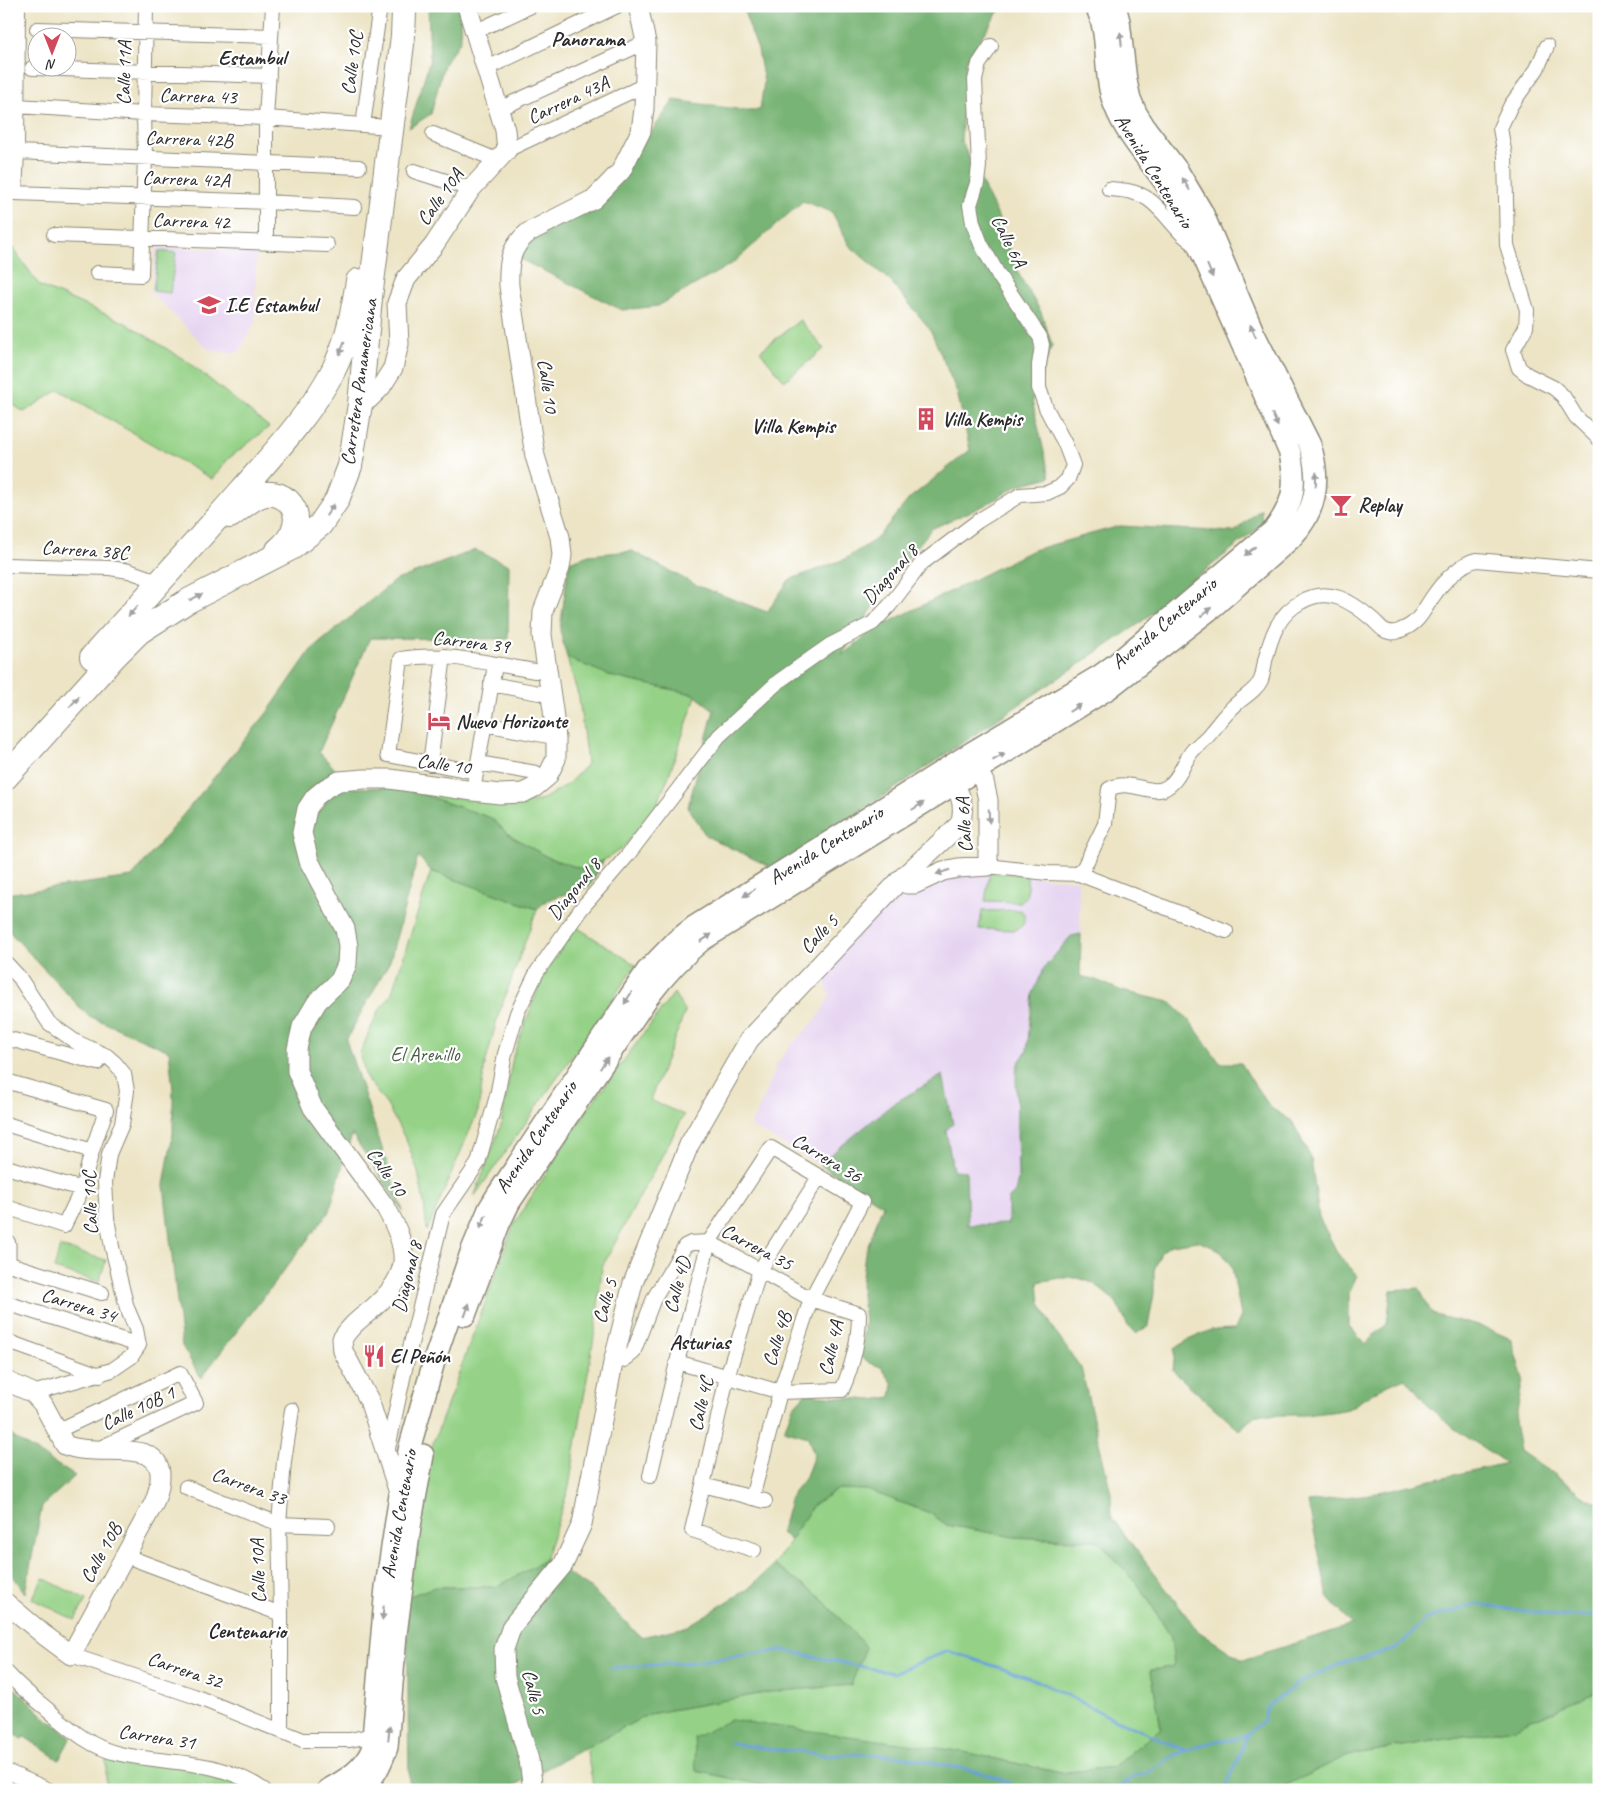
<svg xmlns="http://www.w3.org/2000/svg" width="1605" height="1796" font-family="Caveat,sans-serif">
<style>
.built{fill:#e5d3f0}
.green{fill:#95d287;stroke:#607e59}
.forest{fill:#78b474;stroke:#527050;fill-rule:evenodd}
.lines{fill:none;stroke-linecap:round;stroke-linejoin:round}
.stream{stroke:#67a0d6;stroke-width:3}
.street-casing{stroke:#8c8878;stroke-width:16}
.secondary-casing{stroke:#8c8878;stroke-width:21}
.primary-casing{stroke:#8c8878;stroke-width:24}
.highway-casing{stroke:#8c8878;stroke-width:26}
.street{stroke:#fff;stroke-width:14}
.secondary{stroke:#fff;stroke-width:19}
.primary{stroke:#fff;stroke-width:21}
.highway{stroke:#fff;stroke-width:24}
.oneway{fill:#a0a0a0}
.labels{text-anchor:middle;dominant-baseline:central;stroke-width:4.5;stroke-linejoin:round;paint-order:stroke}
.street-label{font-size:20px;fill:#2b2b2b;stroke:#fff}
.poi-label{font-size:20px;font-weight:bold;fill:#2b2b2b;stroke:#fff;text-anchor:start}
.park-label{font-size:20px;fill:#4b5d47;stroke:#fff}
.neighbourhood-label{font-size:21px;font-weight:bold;fill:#2b2b2b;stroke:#fff}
</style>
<rect width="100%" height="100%" fill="#fff"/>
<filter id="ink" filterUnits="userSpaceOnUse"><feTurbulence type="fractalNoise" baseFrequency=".02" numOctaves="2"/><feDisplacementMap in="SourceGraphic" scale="10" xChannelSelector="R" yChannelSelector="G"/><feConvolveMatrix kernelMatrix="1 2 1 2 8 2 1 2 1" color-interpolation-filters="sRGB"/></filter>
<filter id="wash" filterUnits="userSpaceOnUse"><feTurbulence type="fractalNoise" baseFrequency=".0096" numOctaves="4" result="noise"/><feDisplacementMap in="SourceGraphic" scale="20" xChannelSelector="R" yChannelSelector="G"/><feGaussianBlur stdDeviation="1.12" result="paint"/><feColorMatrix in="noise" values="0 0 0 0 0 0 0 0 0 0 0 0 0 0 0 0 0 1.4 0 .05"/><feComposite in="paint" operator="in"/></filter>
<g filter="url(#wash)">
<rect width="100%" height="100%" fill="#ece4c5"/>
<path class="built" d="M157,247L256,251L255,321L239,352H218L207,348L151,292Z
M974,872L1078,880L1081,934L1071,936L1030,1010L1027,1050L1018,1064L1016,1073L1018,1180L1015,1192L1008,1199V1224L968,1225L966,1171H953L946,1130L853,1138L819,1164L750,1126L763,1100L777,1064L791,1045L818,1018L830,995L819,971L888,902L937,881Z"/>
<path class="green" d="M6,238L40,286L124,322L188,362L269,427L228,459L212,479L59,390L24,412L6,400Z
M159,251L176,253L170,293L153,291Z
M800,320L824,349L784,381L760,351Z
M567,658L614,677L693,694L696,696L668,778L654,811L623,848L604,860L582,869L549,858L508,834L491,818L401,787L504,803L540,801L568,784L587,764L579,698Z
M431,871L537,909L498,1016L485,1065L478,1111L427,1231L424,1203L418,1172L407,1142L387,1105L366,1078L360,1053L378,1012L391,995Z
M990,872L1027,875C1027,884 1030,897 1021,902L985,901Z
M1021,910C1029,917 1024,927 1015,930L979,929L982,911Z
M575,926L636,965L474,1197L501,1125L513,1056L541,981Z
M674,993L685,1012L650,1100L684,1115L602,1267L596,1325L569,1487L545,1560L497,1587H435L407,1597L432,1446L514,1224L586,1111Z
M60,1247L106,1260L99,1282L54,1269Z
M838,1489L868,1490L930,1513L947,1525L1015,1537L1062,1540H1098L1143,1591L1171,1637L1175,1666L1151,1671L1161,1728L1113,1767L1061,1773L959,1751L696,1771L772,1787L810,1790H594L586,1747L649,1714L770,1692L851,1685L820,1597L774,1565L813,1505Z
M43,1578L86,1600L75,1620L32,1599Z
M1599,1691L1598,1790H1276L1348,1755L1513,1728Z
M106,1757L206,1770L253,1790H224L207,1786L181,1784L106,1785Z"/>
<path class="forest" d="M428,6H458L460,12L461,40L444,64L431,114L409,128L430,59Z
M742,6H1002L966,61L961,141L997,214L1018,273L1041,312L1052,345L1032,401L1050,477L1019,485L985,505L931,529L892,579L841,656L873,630L1033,550L1120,526L1234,532L1261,509L1262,525L1136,626L775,869L706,836L688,807L714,710L693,694L614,677L567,658L560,630L569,562L589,555L632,551L698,586L767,612L789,580L845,559L876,539L910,498L970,450L957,392L930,329L892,283L849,245L832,212L803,201L733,263L658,306L622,310L518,258L531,235L622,172L674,100L743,110H760L764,82L758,50Z
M475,550L509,565L508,639L370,638L319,752L353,788L401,787L491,818L508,834L549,858L582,869L604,860L590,886L547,900L537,909L431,871L418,856L390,961L346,1040L403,1211L352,1134L329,1212L201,1378L182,1346L164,1185L173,1133V1090L169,1051L87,1015L6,928V894L132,877L267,713L311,650L394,581Z
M1081,934L1080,976L1096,980L1122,991L1170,1002L1190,1021L1220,1063H1241L1254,1084L1271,1108L1292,1121L1311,1158L1319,1217L1338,1254L1357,1275L1349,1294V1326L1366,1345L1372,1337L1387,1324L1391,1290L1419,1288L1432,1314L1486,1328L1511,1339L1523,1379L1515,1422L1520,1451L1587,1498L1599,1503V1691L1513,1728L1348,1755L1276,1790H810L772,1787L696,1771L694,1738L730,1720L959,1751L1061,1773L1113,1767L1161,1728L1151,1670L1174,1666L1171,1637L1143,1591L1098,1540L1015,1537L947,1525L930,1513L867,1490L838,1489L813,1505L790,1540L781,1533L792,1493L805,1479L814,1455L808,1437L784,1430L793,1407L805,1394L872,1400L891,1397L893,1384L881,1367L870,1363L860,1356L865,1321L861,1285L865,1253L883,1205L819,1164L894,1103L943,1075L953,1124L946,1130L953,1170L966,1171L968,1225L1008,1224V1199L1015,1192L1018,1180L1016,1073L1018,1064L1027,1050L1033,993L1044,968L1071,936ZM1198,1241L1220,1250L1232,1267L1241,1316L1235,1329L1211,1330L1188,1340L1175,1349L1173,1371L1239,1430L1256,1415H1305L1331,1412L1348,1409L1381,1388L1406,1378L1431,1409L1455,1429L1506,1463L1370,1494L1308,1502L1328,1597L1352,1625L1242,1660L1198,1631L1112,1518L1111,1493L1081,1368L1055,1332L1040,1303L1038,1282L1060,1278H1078L1093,1283L1116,1302L1128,1326L1136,1334L1148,1326L1154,1294V1270L1161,1252L1171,1245Z
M6,1419L13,1437L75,1476L42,1506L25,1593L6,1566Z
M545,1560L589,1587L641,1637L686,1627L748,1589L774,1565L820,1597L866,1647L851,1685L770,1692L649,1714L506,1790H409L407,1597L435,1587H497Z
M6,1680L44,1716L71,1737L59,1760L25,1737L21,1739L11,1731L6,1736Z"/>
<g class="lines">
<path class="stream" d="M611,1668L693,1662L782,1650L893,1673L948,1651L1028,1677L1067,1695L1110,1717L1185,1750
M730,1743L776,1750L801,1751L827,1756L859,1754L900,1756L971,1770L998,1778L1023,1790
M1117,1790L1132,1778L1147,1773L1176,1754L1201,1745L1221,1740H1232L1248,1735
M1224,1790C1227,1780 1232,1773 1236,1764C1244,1746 1244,1732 1263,1722L1266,1710L1272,1703L1299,1683L1340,1664L1396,1649L1426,1619L1478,1604L1559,1616L1599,1615"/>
</g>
</g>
<g filter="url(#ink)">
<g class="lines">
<defs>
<path id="street" d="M18,6L17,152L15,193L267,202L355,207
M37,29L271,36
M474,32L531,6
M1547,46L1537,69L1511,105L1500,128L1505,156L1507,245L1527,310L1526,327L1513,350L1519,368L1528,375L1554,388L1563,396L1576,417L1599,439
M32,68L269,76
M485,69L617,6
M17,106L144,114L266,118L377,126
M499,109L646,42
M363,125L380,6
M433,134L499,161
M507,150L645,85
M17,152L359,167
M414,171L471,189
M1109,189C1122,190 1136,191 1148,199C1167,212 1176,234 1197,245
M54,235L327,245
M266,243V118L273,6
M97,273L141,275L145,157L144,114L146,6
M6,565L110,568L129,571L146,577L157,585
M491,684L539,693
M484,724L554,737
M478,763L536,773
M430,764L444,656
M476,772L388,755L401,659C445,651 491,664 535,671
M473,791L495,665
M988,866L1047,873L1079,874L1084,867L1105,824L1109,789C1130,777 1152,798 1167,787C1180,779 1183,762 1193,750C1197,746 1202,742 1207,737C1216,727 1224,715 1234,706C1242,698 1256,691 1261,680C1263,674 1264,667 1265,661C1271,637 1278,614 1301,602C1328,586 1351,601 1372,619C1377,623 1381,629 1386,631C1391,633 1396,633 1401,630C1420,623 1423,610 1434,595C1442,583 1462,562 1477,560L1599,571
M1079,874L1226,931
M6,963L19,977L49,1023L76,1042L107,1056L115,1063L124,1074L127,1091L122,1124L109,1154L105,1182L107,1218L112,1247L127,1308L136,1329L139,1345L131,1357L112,1370L33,1393
M6,1038L98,1063
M6,1081L106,1110L92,1151L82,1189L64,1226L6,1207
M6,1124L92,1151
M6,1167L82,1189
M6,1263L102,1293
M6,1303L139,1345
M6,1341L100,1375
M613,1363L624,1360L633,1353L654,1298L685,1246L691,1243L709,1242L811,1299L859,1314C859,1340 852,1367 842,1390L780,1392L677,1362
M57,1431L180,1373L196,1403L100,1448
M387,1453L406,1364L443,1214L478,1163L497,1096L505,1054L517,1013L537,972L581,909L627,856L719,736L779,681L830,645L873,623L890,605L922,563L978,521L1020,495L1047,493L1060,487L1068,479L1073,465L1065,444L1046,408L1039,388V365L1042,345L1040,337L999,276L981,244L973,223L970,205L977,183L979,166L975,80L979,64L991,46
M650,1476L677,1362L709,1242L771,1148L862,1202L811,1299L780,1392L752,1498
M703,1485L692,1530L754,1550
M186,1487L279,1524L328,1526
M765,1501L703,1485L727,1377L760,1270L819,1177
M126,1556L281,1614
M71,1655L194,1696L303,1740H350L364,1737
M6,1672C18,1685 32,1697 46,1708C68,1727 90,1748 120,1754C172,1765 217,1758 264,1790
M281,1731V1614L279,1524L284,1461L292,1410
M6,1771L49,1790"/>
<path id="secondary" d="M360,404L369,399L381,387L393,368L399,344L397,303L406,279L434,245L471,189L507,150L505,130L467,6
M900,880L907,884H915L943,871L958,868L988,866V800L984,782L969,757
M6,1244V1264
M6,1381L33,1393L43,1404L65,1445C102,1461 183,1427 154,1503L71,1655L44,1635L6,1603
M401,1499L369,1400L343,1351L342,1339C351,1325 360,1319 372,1309C412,1275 410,1251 386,1208L313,1108L297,1071V1049L302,1027L317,1002L340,980L347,964L348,946L345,929L309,861L302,833L307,809L315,797L326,788L339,781L364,779H390L473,791L500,794L523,793L535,787L547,777L556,759V739L553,710L542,635L543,611L560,568L562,555L560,537L535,456L509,286C508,263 510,247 529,232L594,199L621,171L641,131L644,109L646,42L638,6
M533,1790L529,1760L505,1677L504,1649L512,1626L563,1565L582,1524L613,1363L633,1283L689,1145L749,1040L900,880L960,824C967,804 958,788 946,772"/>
<path id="primary" d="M465,1315L499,1224L509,1203L648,997C664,976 681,957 702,940L1109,688L1209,610L1291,538C1317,511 1321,480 1310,445L1254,334L1202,212L1177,170L1146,129L1136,113L1130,99L1126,81L1119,21L1115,6
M328,1790C347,1779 363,1770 372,1750L386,1587L400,1495L410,1446L435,1358L472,1250L489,1209L498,1194L647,971L676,941L694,927L968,755L1101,675L1116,664L1274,530C1294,503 1297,486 1290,453C1268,402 1245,351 1223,301C1208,267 1194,233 1177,201C1158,168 1129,142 1115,106C1102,74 1111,37 1096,6
M359,1790C374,1780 381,1764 387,1747L396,1634L410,1526L423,1455"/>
<path id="highway" d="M230,516C241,509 253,496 266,494C274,493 282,496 288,501C304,517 293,538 278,550
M92,657C142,602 192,547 241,491C274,453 309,416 333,371C347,344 353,312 358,281
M6,777L114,657L139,632L186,602L293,547L320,525L337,500L350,466L360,404L370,298L403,36L404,12L402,6"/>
</defs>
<use href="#street" class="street-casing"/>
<use href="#secondary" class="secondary-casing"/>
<use href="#primary" class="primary-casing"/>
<use href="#highway" class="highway-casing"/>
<use href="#street" class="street"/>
<use href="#secondary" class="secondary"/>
<use href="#primary" class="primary"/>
<use href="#highway" class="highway"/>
</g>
<defs><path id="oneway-solid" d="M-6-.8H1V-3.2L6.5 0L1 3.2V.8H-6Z" transform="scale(1.25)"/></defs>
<g class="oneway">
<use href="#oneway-solid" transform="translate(1121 39) rotate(-96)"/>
<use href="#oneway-solid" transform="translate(1186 184) rotate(-121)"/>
<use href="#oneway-solid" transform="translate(1210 271) rotate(67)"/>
<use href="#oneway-solid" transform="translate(1253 331) rotate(-114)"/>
<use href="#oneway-solid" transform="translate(342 348) rotate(110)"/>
<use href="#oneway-solid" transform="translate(1275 420) rotate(66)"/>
<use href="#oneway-solid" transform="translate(1316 479) rotate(-88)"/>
<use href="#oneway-solid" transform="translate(330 510) rotate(-56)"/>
<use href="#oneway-solid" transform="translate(1250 551) rotate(140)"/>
<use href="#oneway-solid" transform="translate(196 597) rotate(-28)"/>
<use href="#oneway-solid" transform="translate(133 611) rotate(132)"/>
<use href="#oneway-solid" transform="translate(1206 612) rotate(-40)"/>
<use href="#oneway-solid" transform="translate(74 702) rotate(-48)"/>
<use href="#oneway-solid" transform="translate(1075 708) rotate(-32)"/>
<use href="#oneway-solid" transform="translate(999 757) rotate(-29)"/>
<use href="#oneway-solid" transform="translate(918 806) rotate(-32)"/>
<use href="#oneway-solid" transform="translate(989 816) rotate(88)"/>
<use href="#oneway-solid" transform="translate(943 872) rotate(162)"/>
<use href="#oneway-solid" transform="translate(749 893) rotate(148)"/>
<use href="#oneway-solid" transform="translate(706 938) rotate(-34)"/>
<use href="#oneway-solid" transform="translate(628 998) rotate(122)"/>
<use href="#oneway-solid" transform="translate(604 1063) rotate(-56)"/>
<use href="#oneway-solid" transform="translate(483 1222) rotate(112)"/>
<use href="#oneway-solid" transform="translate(467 1310) rotate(-70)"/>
<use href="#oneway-solid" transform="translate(383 1613) rotate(96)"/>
<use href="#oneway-solid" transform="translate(389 1733) rotate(-84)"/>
</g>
</g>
<defs>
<symbol id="school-bare" viewBox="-9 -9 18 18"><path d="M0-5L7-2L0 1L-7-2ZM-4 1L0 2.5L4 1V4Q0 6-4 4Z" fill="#d1495b" stroke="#fff" stroke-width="2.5" paint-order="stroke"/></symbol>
<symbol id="building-bare" viewBox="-9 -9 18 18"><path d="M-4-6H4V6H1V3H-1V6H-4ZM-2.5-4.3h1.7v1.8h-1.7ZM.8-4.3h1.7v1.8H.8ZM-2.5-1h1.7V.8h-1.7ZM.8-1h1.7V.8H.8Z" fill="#d1495b" stroke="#fff" stroke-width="2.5" paint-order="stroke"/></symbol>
<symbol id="bar-bare" viewBox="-9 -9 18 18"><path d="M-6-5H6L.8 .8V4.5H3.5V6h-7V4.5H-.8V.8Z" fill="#d1495b" stroke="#fff" stroke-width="2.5" paint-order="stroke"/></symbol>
<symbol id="hotel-bare" viewBox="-9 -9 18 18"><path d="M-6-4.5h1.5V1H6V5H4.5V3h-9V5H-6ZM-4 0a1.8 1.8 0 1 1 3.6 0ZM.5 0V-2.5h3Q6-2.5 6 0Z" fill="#d1495b" stroke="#fff" stroke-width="2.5" paint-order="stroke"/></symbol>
<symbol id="restaurant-bare" viewBox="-9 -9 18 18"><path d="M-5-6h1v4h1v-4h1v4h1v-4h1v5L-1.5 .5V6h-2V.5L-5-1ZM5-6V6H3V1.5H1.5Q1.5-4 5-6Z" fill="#d1495b" stroke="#fff" stroke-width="2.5" paint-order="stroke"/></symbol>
</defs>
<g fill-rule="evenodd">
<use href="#school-bare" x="193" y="289" width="32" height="32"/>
<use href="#building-bare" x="910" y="403" width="32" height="32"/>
<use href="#bar-bare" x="1325" y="489" width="32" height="32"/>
<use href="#hotel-bare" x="423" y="705" width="32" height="32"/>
<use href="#restaurant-bare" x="358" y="1340" width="32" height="32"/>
</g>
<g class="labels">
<g class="street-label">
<text transform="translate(352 63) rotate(-82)">Calle 10C</text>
<text transform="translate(124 73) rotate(-89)">Calle 11A</text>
<text transform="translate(198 96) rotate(2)">Carrera 43</text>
<text transform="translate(568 100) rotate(-25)">Carrera 43A</text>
<text transform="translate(189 139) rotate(2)">Carrera 42B</text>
<text transform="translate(1154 171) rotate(58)">Avenida Centenario</text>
<text transform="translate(186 179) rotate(2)">Carrera 42A</text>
<text transform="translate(440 197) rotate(-54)">Calle 10A</text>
<text transform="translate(191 221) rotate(2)">Carrera 42</text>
<text transform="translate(1009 241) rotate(64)">Calle 6A</text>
<text transform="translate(359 382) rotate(-82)">Carretera Panamericana</text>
<text transform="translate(548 386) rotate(82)">Calle 10</text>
<text transform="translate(85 550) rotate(4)">Carrera 38C</text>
<text transform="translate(890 574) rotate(-48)">Diagonal 8</text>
<text transform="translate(1164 623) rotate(-40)">Avenida Centenario</text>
<text transform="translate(471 642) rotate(7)">Carrera 39</text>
<text transform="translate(444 764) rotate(8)">Calle 10</text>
<text transform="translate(964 825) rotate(-93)">Calle 6A</text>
<text transform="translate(826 845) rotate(-32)">Avenida Centenario</text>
<text transform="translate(574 889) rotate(-51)">Diagonal 8</text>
<text transform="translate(819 934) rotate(-46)">Calle 5</text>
<text transform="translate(536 1137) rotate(-56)">Avenida Centenario</text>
<text transform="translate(827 1158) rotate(31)">Carrera 36</text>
<text transform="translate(387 1172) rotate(55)">Calle 10</text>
<text transform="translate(90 1203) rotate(-92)">Calle 10C</text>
<text transform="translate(757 1247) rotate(28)">Carrera 35</text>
<text transform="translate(407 1277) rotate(-76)">Diagonal 8</text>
<text transform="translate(677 1285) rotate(-75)">Calle 4D</text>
<text transform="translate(605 1301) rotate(-74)">Calle 5</text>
<text transform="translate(79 1305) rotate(17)">Carrera 34</text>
<text transform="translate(777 1339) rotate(-72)">Calle 4B</text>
<text transform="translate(831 1348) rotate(-77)">Calle 4A</text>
<text transform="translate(701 1404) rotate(-77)">Calle 4C</text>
<text transform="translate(138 1408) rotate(-25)">Calle 10B 1</text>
<text transform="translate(249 1486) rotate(20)">Carrera 33</text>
<text transform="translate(399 1514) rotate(-80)">Avenida Centenario</text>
<text transform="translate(101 1553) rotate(-61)">Calle 10B</text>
<text transform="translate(258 1571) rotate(-92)">Calle 10A</text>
<text transform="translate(185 1670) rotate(19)">Carrera 32</text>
<text transform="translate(534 1692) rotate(76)">Calle 5</text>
<text transform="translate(157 1737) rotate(9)">Carrera 31</text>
</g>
<g class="poi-label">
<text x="225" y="305">I.E Estambul</text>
<text x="942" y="419">Villa Kempis</text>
<text x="1358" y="505">Replay</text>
<text x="456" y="721">Nuevo Horizonte</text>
<text x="390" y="1356">El Peñón</text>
</g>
<g class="park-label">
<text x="425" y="1054">El Arenillo</text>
</g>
<g class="neighbourhood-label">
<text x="588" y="39">Panorama</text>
<text x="252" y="58">Estambul</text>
<text x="793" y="426">Villa Kempis</text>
<text x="700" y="1342">Asturias</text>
<text x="247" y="1631">Centenario</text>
</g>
</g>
<rect width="1605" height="1796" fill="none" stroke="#fff" stroke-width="25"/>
<g transform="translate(52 52) rotate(180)"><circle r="24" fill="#ffffff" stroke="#aaaaaa"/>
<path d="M0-4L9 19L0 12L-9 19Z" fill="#d1495b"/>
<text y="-8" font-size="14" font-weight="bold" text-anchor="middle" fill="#2b2b2b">N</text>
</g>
</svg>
